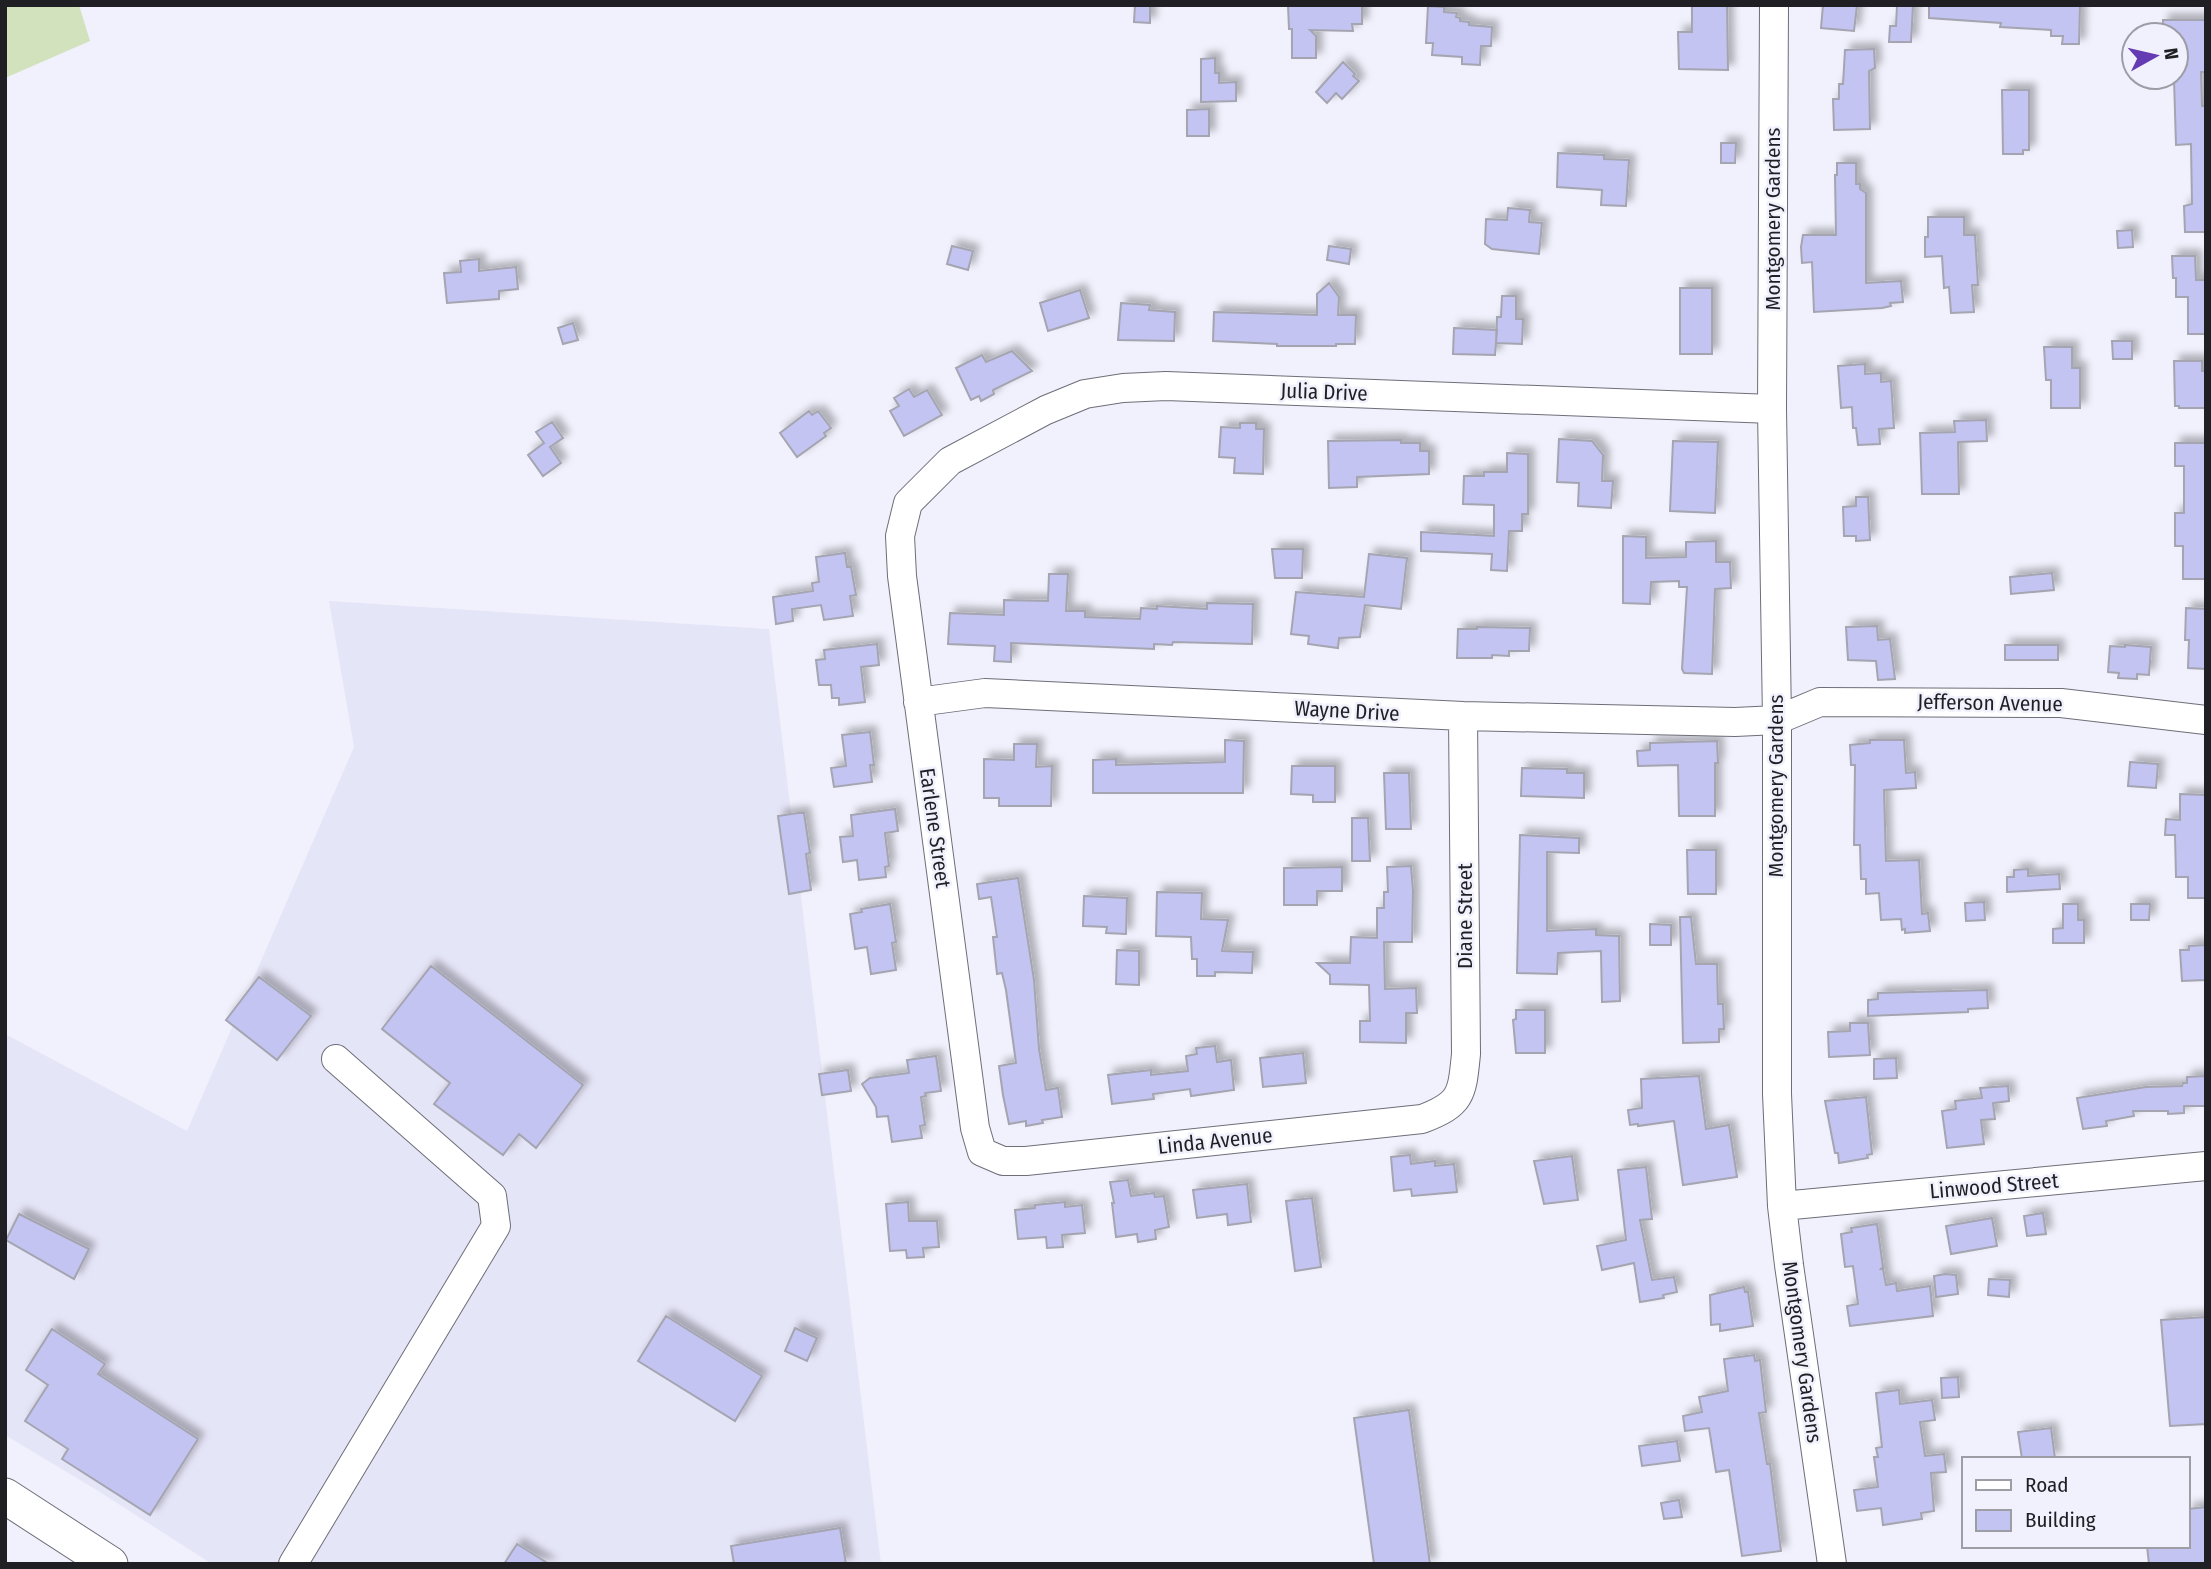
<svg xmlns="http://www.w3.org/2000/svg" width="2211" height="1569" font-family="'Fira Sans Condensed',sans-serif">
<style>
.built{fill:#e5e5f8}
.green{fill:#d2e2bc}
.building{fill:#c4c4f3;stroke:#a4a5b0;stroke-width:2;filter:url(#shadow)}
.lines{fill:none;stroke-linecap:round;stroke-linejoin:round}
.minor-casing{stroke:#6d6e78;stroke-width:30}
.major-casing{stroke:#6d6e78;stroke-width:37}
.minor{stroke:#fff;stroke-width:28}
.major{stroke:#fff;stroke-width:35}
.labels{text-anchor:middle;dominant-baseline:central;stroke-width:5;stroke-linejoin:round;paint-order:stroke}
.street-label{font-size:21px;fill:#1f1f24;stroke:#f1f1fd}
</style>
<defs>
<filter id="shadow"><feDropShadow dx="6" dy="-6" stdDeviation="3.5" flood-color="#0004"/></filter>
</defs>
<rect width="100%" height="100%" fill="#f1f1fd"/>
<path class="built" d="M329,601L769,629L881,1564H212L95,1489L5,1435V1034L187,1131L354,747Z"/>
<path class="green" d="M5,5H79L90,41L5,78Z"/>
<path class="building" d="M1135,5H1150V23L1134,22Z
M1288,5H1362V24H1352L1353,31L1310,30L1316,36V58H1292V29H1289Z
M1692,5H1727L1728,70L1679,69L1678,32H1692Z
M1823,5H1857L1854,31L1821,28Z
M1897,5H1913L1911,42H1889L1890,26H1896Z
M1929,5H2080L2079,44H2062L2063,36H2051V30L2000,27L2001,23L1929,18Z
M1428,6L1444,7V12L1457,13L1456,17L1460,18V21L1469,22V25L1492,27L1491,46H1481L1480,65L1462,64V57L1432,55L1433,43H1426Z
M2163,20H2206V72H2201L2202,106H2206V232H2185L2184,206L2192,204L2191,144L2176,145L2174,79H2178V47H2176V35H2163Z
M1874,49L1875,68L1869,71L1870,129L1834,130L1833,99H1839V84H1843L1845,50Z
M1215,58V73H1219V83L1236,82V101L1201,102V59Z
M1343,62L1355,74L1353,76L1359,81L1342,99L1336,93L1327,103L1316,92Z
M2002,90H2029V150H2023V154H2003Z
M1209,109V136H1187V110Z
M1721,143H1736L1735,163H1721Z
M1558,153L1604,155V159L1629,160L1626,206L1601,205L1602,190L1557,187Z
M1837,163H1856V184H1860V189L1866,193V283L1901,281L1903,302L1890,303L1891,306L1882,308L1814,312L1812,262L1802,263L1801,247L1803,235H1836L1835,175H1837Z
M1508,208L1530,210L1529,222L1542,223L1539,254L1492,249L1485,244L1486,219L1507,220Z
M1928,217H1964V235H1975L1978,285H1972L1974,312L1951,313L1949,287L1944,288L1942,256L1925,257V237H1928Z
M2132,230L2133,247L2118,248L2117,231Z
M952,246L973,251L968,270L947,264Z
M1329,246L1351,249L1349,264L1327,260Z
M2172,256H2195L2196,280H2206V334H2188V297H2176V278H2173Z
M479,259V271L516,267L518,289L499,291V299L447,303L444,273L461,272L460,261Z
M1329,283L1339,297L1338,315H1356L1355,344H1336V346H1277V344L1213,341L1214,312L1317,315V294Z
M1680,288H1712V354H1680Z
M1080,290L1089,318L1048,331L1040,303Z
M1502,296H1516V319H1523L1522,344L1496,343L1497,317H1501Z
M1121,303L1150,305L1149,310L1175,312L1174,341L1118,340Z
M573,323L578,340L563,344L558,328Z
M1454,328L1497,330L1495,355L1453,354Z
M2112,341H2132V359H2113Z
M2044,347H2072V368H2080V408H2051V380H2046Z
M1012,351L1032,371L993,390L994,394L981,401L979,396L971,400L956,368L982,355L986,362Z
M2174,361H2202V371H2206V408H2179V406H2175Z
M1865,364V374L1881,373V382L1891,381L1894,428L1879,429L1880,444L1858,445L1856,428H1853L1852,407L1841,408L1838,366Z
M909,389L914,397L927,390L942,415L904,436L890,411L899,406L894,398Z
M809,411L812,415L818,411L831,428L824,433L826,436L797,457L780,433Z
M1986,420L1987,441L1958,442L1959,494H1922L1920,433L1955,432L1954,421Z
M552,422L563,438L550,447L561,463L543,476L528,455L544,443L536,432Z
M1240,423H1256V429H1264L1263,474L1234,473L1235,458L1219,457L1221,427L1240,428Z
M1559,439L1592,441L1603,455L1602,481H1613L1611,508L1578,506L1579,483L1557,482Z
M1401,440V443H1420V451H1429V474L1357,477V487L1329,488L1328,441Z
M1673,441L1718,442L1715,513L1670,511Z
M2175,443H2206V579H2183V546H2175V513H2184V466H2175Z
M1507,453L1528,454V514H1522V531H1509L1507,571L1491,570L1492,554L1421,551V532L1494,536V505L1463,504L1464,476H1484V472H1507Z
M1856,497H1868L1870,540L1856,541V536H1844L1843,507L1856,506Z
M1623,536L1646,537V558L1686,557V542L1716,541V562H1730L1731,588L1715,589L1712,674L1684,673L1682,669L1687,587H1679V581L1651,582L1650,604L1623,603Z
M1272,549H1303L1302,578H1275Z
M845,553L847,567H851L856,595L850,596L853,616L824,620L821,605L792,609L793,621L776,624L773,597L813,591L812,583L819,582L816,557Z
M1369,554L1407,558L1401,609L1365,605L1360,637L1339,638L1338,648L1308,644L1309,636L1291,634L1296,592L1364,597Z
M2052,573L2054,590L2011,594L2010,577Z
M1049,574H1068L1066,611H1085V617L1140,619L1141,608L1157,609V606L1207,609V603L1253,604L1252,644L1173,642L1172,645L1154,644V649L1011,643V662L994,661L995,646L948,644L950,613L1004,615V600L1048,601Z
M2186,608L2206,609V669L2188,668L2189,640H2185Z
M1877,626L1878,640L1890,639L1895,679L1878,680L1876,661L1848,660L1846,627Z
M1477,627L1530,628L1529,651H1509V656L1492,655V658H1457L1458,629H1477Z
M877,644L879,665L861,667L865,702L839,705V698H832L831,685H819L816,660L825,659L824,650Z
M2005,645H2058V660H2005Z
M2125,645L2151,647L2149,675L2137,674V679L2118,678L2119,673L2108,672L2110,646L2125,647Z
M870,732L874,765H870L872,782L834,787L831,768L846,766L842,735Z
M1225,740L1244,741L1243,793H1093V760L1116,759V765L1225,762Z
M1870,740H1904L1906,773L1915,772L1916,788L1884,790L1886,861L1919,860L1922,914L1928,913L1930,931L1905,933V929L1902,930L1901,919L1881,920L1879,893L1866,894V879H1861L1860,845H1854L1855,765H1851L1850,745L1870,743Z
M1717,741L1718,763H1715V816H1679L1678,765L1638,766L1637,751L1650,750V743Z
M1014,744H1037L1036,767L1052,766L1051,806H999V798H984V759L1014,760Z
M2130,762L2158,764L2156,788L2128,786Z
M1292,766H1335V802H1313V795L1291,794Z
M1522,768L1567,769V773H1584V798L1521,796Z
M1384,773H1409L1411,829H1386Z
M2180,794L2206,795V898H2188V877H2176L2175,835H2165L2166,819L2180,820Z
M895,809L898,831L885,833L889,866L885,867L886,877L859,880L857,860L843,862L840,837L853,836L851,815Z
M798,813H804L810,853L806,854L811,890L789,894L778,816Z
M1352,818H1368L1370,861H1352Z
M1520,835L1579,838V853L1547,852V931L1596,929V935L1619,936L1620,1001L1602,1002L1601,951L1558,953L1557,974L1517,973Z
M1687,850H1716V894H1688Z
M1411,866L1413,891L1412,942H1384L1385,989L1416,988L1417,1013H1406V1043L1360,1042V1021H1370L1369,985L1330,984V975L1317,963H1350L1351,937L1377,938V908H1384V892H1388L1387,867Z
M1342,867V891H1317V905H1284V868Z
M2028,869V876L2059,874L2060,889L2007,892V877H2014V870Z
M1018,878L1034,980L1039,1049L1046,1090L1058,1088L1062,1117L1042,1120L1043,1123L1026,1126V1121L1009,1124L1003,1095L999,1066L1016,1063L1006,990L1002,973L997,974L993,937H997L991,897L979,899L977,884Z
M1157,892L1202,893L1201,919L1228,920L1222,951L1253,952L1252,973L1215,972V976H1197V959H1192L1191,937L1156,936Z
M1084,896L1127,898L1126,934L1106,933L1107,927L1083,926Z
M1984,902L1985,920L1966,921L1965,903Z
M890,904L896,942L892,943L896,970L871,974L867,947L855,949L850,914L862,912L861,909Z
M2063,904H2078V920H2084V943H2053V929L2063,928Z
M2131,904H2150L2149,920H2131Z
M1680,917H1691L1696,964H1717L1718,1004H1723L1724,1029H1719V1042L1683,1043Z
M1650,924L1671,925V945H1650Z
M2206,945V980L2182,981L2180,950H2189V946Z
M1117,950L1139,951V985L1116,984Z
M431,966L583,1085L536,1148L519,1134L503,1155L434,1104L450,1083L382,1029Z
M259,977L311,1016L277,1060L226,1020Z
M1987,990L1988,1008L1968,1009V1012L1868,1016V1000L1878,999V993Z
M1516,1010H1545V1053H1516L1513,1020L1516,1019Z
M1850,1023H1868L1870,1055L1829,1057L1828,1032L1850,1031Z
M1215,1046L1217,1062L1231,1060L1234,1090L1191,1096L1190,1089L1153,1094L1154,1099L1112,1104L1108,1075L1151,1070V1075L1188,1071L1186,1056L1197,1054L1196,1048Z
M1303,1053L1306,1083L1263,1087L1260,1058Z
M936,1056L941,1091L925,1093L926,1096L921,1097L925,1125L920,1126L922,1138L892,1142L888,1116L877,1117L876,1107L862,1084L870,1078L909,1073L907,1060Z
M1896,1058L1897,1078L1874,1079V1059Z
M848,1070L851,1091L822,1095L819,1074Z
M1699,1076L1706,1129L1729,1125L1737,1177L1683,1185L1674,1121L1638,1126V1124L1630,1125L1628,1110L1642,1108L1641,1079Z
M2206,1076V1106H2184V1113L2168,1114V1111H2133L2134,1116L2106,1121L2107,1126L2083,1129L2077,1098L2146,1087L2182,1086L2183,1083H2187V1077Z
M2008,1086L2009,1101L1993,1103L1995,1119L1981,1120L1984,1144L1947,1148L1942,1111L1956,1109L1955,1101L1982,1098L1980,1088Z
M1866,1097L1872,1154L1867,1155L1868,1158L1839,1163L1838,1153H1835L1825,1101Z
M1410,1155L1411,1164L1435,1161V1166L1454,1164L1457,1192L1412,1196L1411,1189L1394,1191L1391,1157Z
M1572,1156L1578,1200L1544,1204L1534,1161Z
M1646,1167L1652,1219L1640,1220L1652,1280L1674,1277L1677,1292L1663,1295L1664,1298L1640,1302L1634,1263L1602,1270L1597,1246L1626,1240L1618,1170Z
M1128,1180L1131,1196L1154,1193L1155,1197L1164,1196L1169,1227L1155,1230L1156,1239L1138,1242L1137,1234L1116,1237L1112,1203H1114L1110,1182Z
M1247,1184L1251,1222L1228,1225L1227,1214L1197,1218L1193,1190Z
M1312,1198L1321,1267L1295,1271L1286,1201Z
M908,1202L909,1221H937L939,1247L923,1248L924,1257L907,1258L906,1250L890,1251L886,1204Z
M1065,1202V1207L1082,1205L1085,1233L1062,1235L1063,1247L1047,1248L1046,1237L1018,1239L1015,1210L1035,1208V1205Z
M2043,1213L2046,1234L2027,1236L2024,1216Z
M19,1214L89,1249L74,1279L6,1240Z
M1992,1218L1997,1246L1951,1254L1946,1226Z
M1877,1224L1883,1267L1881,1269H1883L1886,1285L1896,1283L1897,1291L1930,1286L1933,1316L1850,1326L1847,1306L1858,1304L1853,1266L1845,1267L1841,1234L1852,1232L1851,1228Z
M1945,1274L1956,1275L1958,1294L1936,1297L1934,1276Z
M1989,1279L2010,1280L2009,1297L1988,1295Z
M1744,1287L1745,1292H1748L1753,1326L1720,1331V1324L1711,1325L1710,1295Z
M666,1316L762,1376L735,1421L638,1361Z
M2206,1317V1424L2170,1426L2161,1320Z
M795,1328L817,1338L807,1361L785,1351Z
M52,1329L105,1364L98,1374L198,1439L150,1515L62,1459L68,1449L25,1421L48,1385L26,1370Z
M1754,1355L1755,1361L1760,1360L1766,1412L1759,1413L1767,1464H1770L1781,1551L1742,1556L1729,1470L1716,1472L1709,1428L1685,1431L1683,1416L1702,1412L1699,1397L1728,1391L1724,1359Z
M1958,1377L1959,1397L1942,1398L1941,1378Z
M1899,1390L1900,1404L1932,1400L1935,1420L1920,1422L1925,1456L1944,1454L1946,1472L1931,1473L1934,1511L1921,1513L1922,1519L1883,1525L1881,1508L1857,1511L1854,1490L1878,1487L1874,1457H1878L1876,1448L1882,1447L1876,1393Z
M1409,1410L1430,1564H1374L1354,1418Z
M2051,1428L2055,1458L2022,1459L2018,1432Z
M1677,1441L1680,1461L1642,1466L1639,1446Z
M1679,1500L1682,1517L1664,1519L1661,1503Z
M2206,1507V1564H2149L2147,1546H2188V1509Z
M840,1528L846,1564H734L731,1546Z
M517,1544L549,1564H504Z"/>
<g class="lines">
<defs>
<path id="minor" d="M1774,5L1772,409L1777,720V1094L1782,1206L1789,1265L1832,1564
M918,702L985,693L1463,716L1735,722L1777,720L1820,702L2061,703L2206,720
M1463,716L1466,1054C1462,1094 1462,1104 1422,1119L1026,1161H1003L982,1152L975,1128L902,576L900,536L908,503L950,461L1046,410L1085,394L1123,388L1166,386L1772,409
M1782,1206L2206,1166
M293,1564L496,1226L492,1196L336,1059"/>
<path id="major" d="M5,1496L110,1564"/>
</defs>
<use href="#minor" class="minor-casing"/>
<use href="#major" class="major-casing"/>
<use href="#minor" class="minor"/>
<use href="#major" class="major"/>
</g>
<g class="labels">
<g class="street-label">
<text transform="translate(1773 219) rotate(-90)">Montgomery Gardens</text>
<text transform="translate(1324 392) rotate(2)">Julia Drive</text>
<text transform="translate(1990 703) rotate(1)">Jefferson Avenue</text>
<text transform="translate(1347 711) rotate(3)">Wayne Drive</text>
<text transform="translate(1776 786) rotate(-90)">Montgomery Gardens</text>
<text transform="translate(935 828) rotate(82)">Earlene Street</text>
<text transform="translate(1465 916) rotate(-90)">Diane Street</text>
<text transform="translate(1215 1141) rotate(-6)">Linda Avenue</text>
<text transform="translate(1994 1186) rotate(-5)">Linwood Street</text>
<text transform="translate(1802 1352) rotate(82)">Montgomery Gardens</text>
</g>
</g>
<rect width="2211" height="1569" fill="none" stroke="#1f1f24" stroke-width="14"/>
<rect x="1962" y="1457" width="228" height="91" fill="#f1f1fd" stroke="#9d9da6" stroke-width="2"/>
<rect x="1976" y="1480" width="35" height="10" fill="#ffffff" stroke="#9d9da6" stroke-width="2"/>
<text x="2025" y="1492" font-size="21" fill="#1f1f24">Road</text>
<rect x="1976" y="1510" width="35" height="21" fill="#c4c4f3" stroke="#9d9da6" stroke-width="2"/>
<text x="2025" y="1527" font-size="21" fill="#1f1f24">Building</text>
<g transform="translate(2155 56) rotate(82)"><circle r="33" fill="#f1f1fd" stroke="#9d9da6" stroke-width="2"/>
<path d="M0-5L12 26L0 18L-12 26Z" fill="#653bb3"/>
<text y="-10" font-size="19" font-weight="bold" text-anchor="middle" fill="#1f1f24">N</text>
</g>
</svg>
